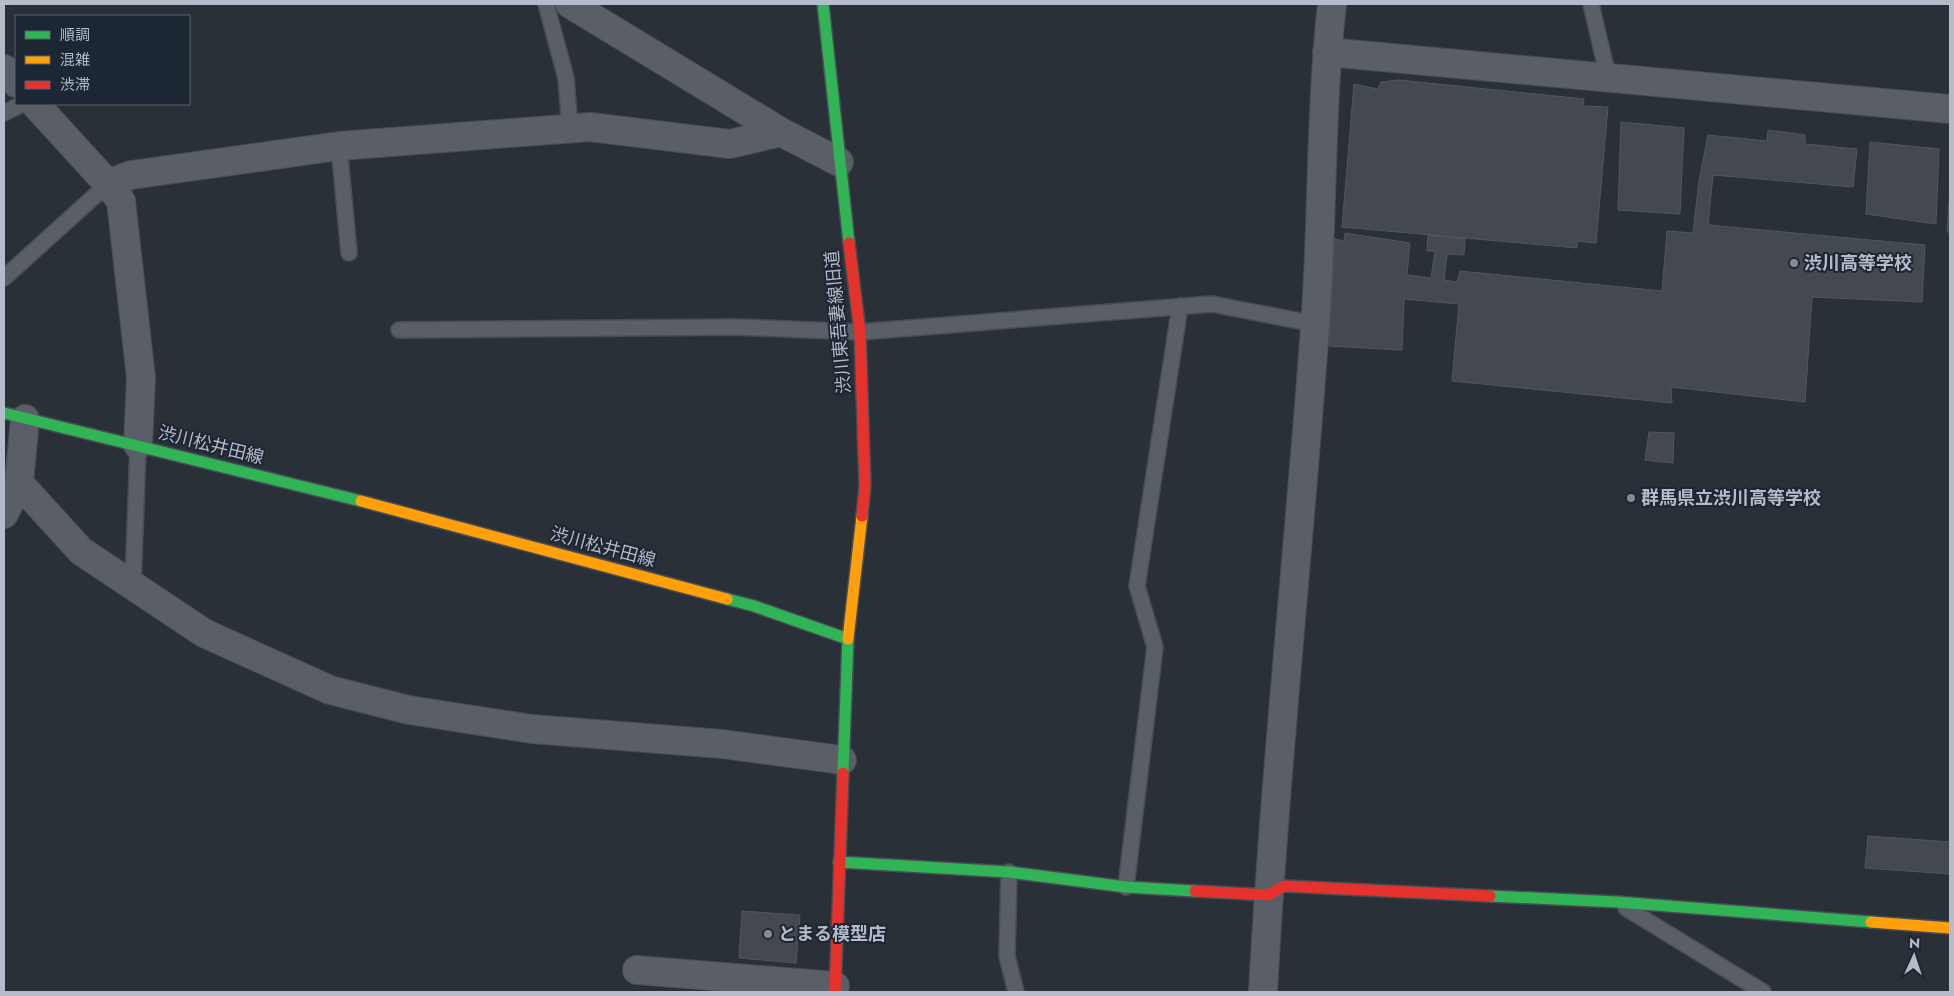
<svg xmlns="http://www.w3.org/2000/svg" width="1954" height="996" font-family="Jost,'Noto Sans JP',sans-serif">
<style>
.building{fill:#444950;stroke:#52575f}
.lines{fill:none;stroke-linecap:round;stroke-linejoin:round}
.lane-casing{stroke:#484c53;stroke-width:18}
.street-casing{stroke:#484c53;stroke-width:30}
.fast-casing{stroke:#484c53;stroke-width:14}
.slow-casing{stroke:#484c53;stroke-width:14}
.jam-casing{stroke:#484c53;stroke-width:14}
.lane{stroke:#5a5e66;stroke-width:15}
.street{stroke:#5a5e66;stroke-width:28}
.fast{stroke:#30b455;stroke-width:11}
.slow{stroke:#ff9f0a;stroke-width:11}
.jam{stroke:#e5322d;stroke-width:11}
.poi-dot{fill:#848b96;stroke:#1d2633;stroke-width:2}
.labels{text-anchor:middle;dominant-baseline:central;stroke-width:4;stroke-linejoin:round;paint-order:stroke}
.poi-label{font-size:18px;font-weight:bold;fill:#b4bcc9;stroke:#1d2633;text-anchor:start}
.street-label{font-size:18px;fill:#b4bcc9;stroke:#1d2633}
</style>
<rect width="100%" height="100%" fill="#2a3038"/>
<path class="building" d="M1399,80L1584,99L1583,106L1608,107L1596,243L1577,241V248L1342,227L1354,84L1378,89L1381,82Z
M1621,122L1684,128L1680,214L1618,210Z
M1768,130L1805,135V144L1857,149L1853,187L1713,175L1708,225L1925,245L1922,302L1812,297L1805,402L1671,387L1672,403L1452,381L1459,304L1404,299L1402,350L1329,346L1335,239L1344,241L1345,233L1410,243L1407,275L1431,278L1435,251H1427L1428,235L1465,239L1464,255L1447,254L1444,280L1457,282L1460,271L1662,291L1667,231L1693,233L1699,181L1708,135L1767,141Z
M1870,142L1939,149L1936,224L1866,214Z
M1950,188V232H1947Z
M1649,432L1674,433L1673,463L1645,460Z
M1868,836L1950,842V874L1865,868Z
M742,911L800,915L796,963L739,958Z"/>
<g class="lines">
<defs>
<path id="lane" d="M546,4L566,78L570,129
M1591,4L1608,77
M4,113L22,104
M339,146L349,253
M4,278L108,184
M399,330L736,327L860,332L1212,304L1315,324
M133,586L138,445
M1009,872L1007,956L1016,992
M1126,887L1155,647L1137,586L1180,306
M1626,908L1763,992"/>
<path id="street" d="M570,4L781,132L839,162
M1327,52L1950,109
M4,69L16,83
M35,104L108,184L121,201L141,378L138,445
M108,184L131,175L339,146L590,127L730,144L781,132
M19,483L81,551L204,633L330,690L409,710L532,729L722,744L842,760
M4,514L19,483L25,419
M637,970L835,986
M1263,992C1275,770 1299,549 1315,327C1323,219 1320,111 1332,4"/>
<path id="fast" d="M823,4L849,243
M4,413L361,501
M727,599L754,606L848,639L843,773
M839,862L1009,872L1126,887L1195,891
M1490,896L1617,902L1871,922"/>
<path id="slow" d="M361,501L727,599
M848,639L862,516
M1871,922L1950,928"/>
<path id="jam" d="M849,243L860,332L865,486L862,516
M1195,891L1268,895L1284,886L1490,896
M835,992L843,773"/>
</defs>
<use href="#lane" class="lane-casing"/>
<use href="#street" class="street-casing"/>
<use href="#fast" class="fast-casing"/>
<use href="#slow" class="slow-casing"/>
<use href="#jam" class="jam-casing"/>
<use href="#lane" class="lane"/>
<use href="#street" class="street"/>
<use href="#fast" class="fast"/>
<use href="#slow" class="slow"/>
<use href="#jam" class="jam"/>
</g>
<g class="poi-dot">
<circle cx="1794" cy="263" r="5"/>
<circle cx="1631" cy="498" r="5"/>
<circle cx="768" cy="934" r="5"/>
</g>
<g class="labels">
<g class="poi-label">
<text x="1804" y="263">渋川高等学校</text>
<text x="1641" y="498">群馬県立渋川高等学校</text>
<text x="778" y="934">とまる模型店</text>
</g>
<g class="street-label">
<text transform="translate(838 322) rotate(-95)">渋川東吾妻線旧道</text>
<text transform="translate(211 445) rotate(14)">渋川松井田線</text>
<text transform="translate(603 547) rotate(15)">渋川松井田線</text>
</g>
</g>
<rect width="1954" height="996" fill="none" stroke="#b4bcc9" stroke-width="10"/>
<rect x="15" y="15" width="175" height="90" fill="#1d2633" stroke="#59626f"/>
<rect x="25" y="31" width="25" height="8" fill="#30b455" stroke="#59626f"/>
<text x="60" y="40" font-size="15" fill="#b4bcc9">順調</text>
<rect x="25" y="56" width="25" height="8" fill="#ff9f0a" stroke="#59626f"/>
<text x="60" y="65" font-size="15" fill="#b4bcc9">混雑</text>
<rect x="25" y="81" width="25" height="8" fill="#e5322d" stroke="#59626f"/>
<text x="60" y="90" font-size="15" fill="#b4bcc9">渋滞</text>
<g transform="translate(1914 956) rotate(3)" stroke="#1d2633" stroke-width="4" paint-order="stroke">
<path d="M0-4L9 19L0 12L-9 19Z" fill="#b4bcc9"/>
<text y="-8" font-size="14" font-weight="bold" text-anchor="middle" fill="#b4bcc9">N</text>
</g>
</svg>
